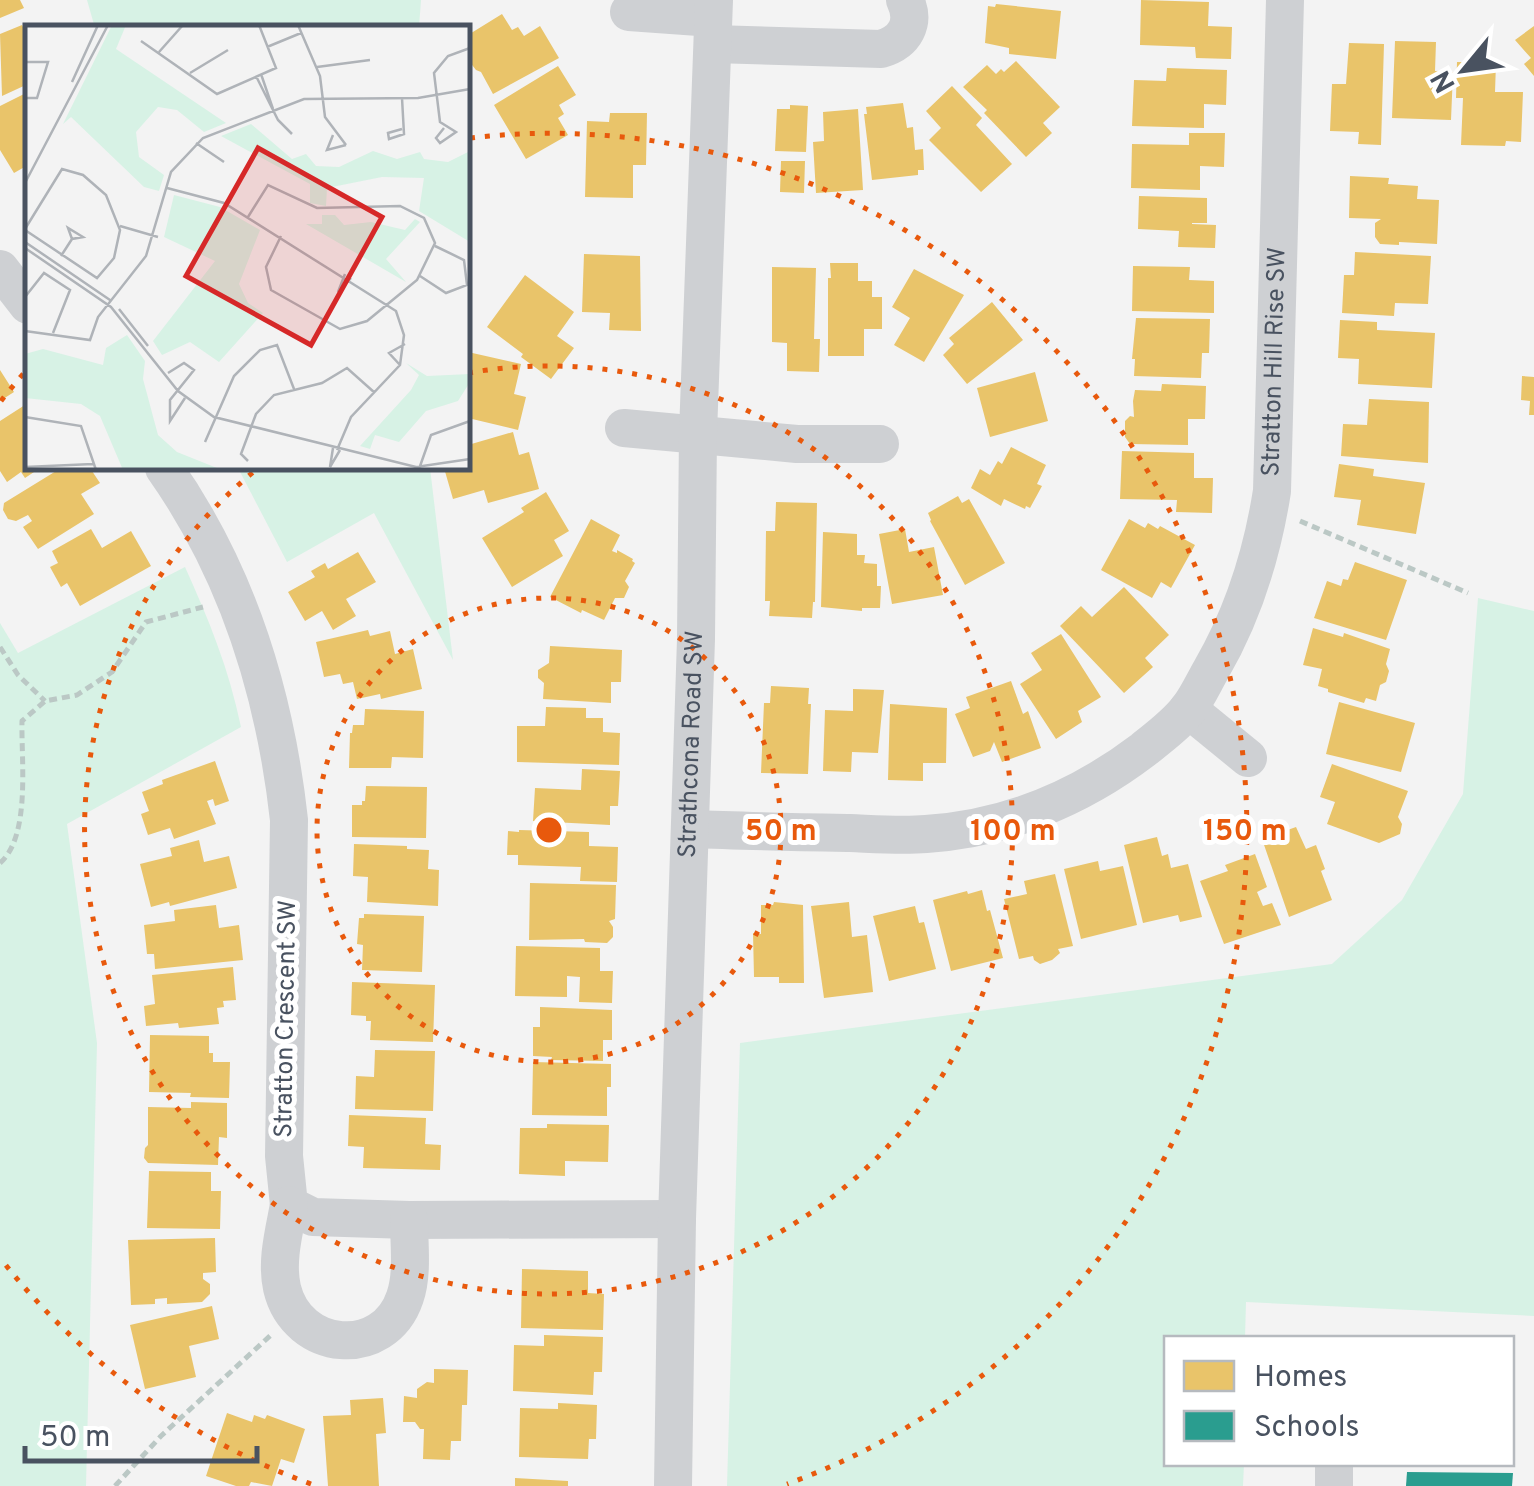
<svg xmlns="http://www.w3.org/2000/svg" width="1534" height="1486" font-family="Overpass,sans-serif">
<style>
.green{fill:#d7f2e5}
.homes{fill:#e9c46a}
.schools{fill:#2a9d8f}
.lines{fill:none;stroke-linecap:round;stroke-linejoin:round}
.path{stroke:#bbc8c5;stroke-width:5;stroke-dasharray:8 5;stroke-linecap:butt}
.minor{stroke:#ced0d3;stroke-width:38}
.ring{fill:none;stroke:#e8590c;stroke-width:5;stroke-dasharray:5 10}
.labels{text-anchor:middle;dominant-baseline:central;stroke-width:10;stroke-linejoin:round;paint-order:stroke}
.street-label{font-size:25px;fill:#495260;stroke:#fff}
.inset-road{fill:none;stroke:#afb3b8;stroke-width:2.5}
.view{fill:#d62828;fill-opacity:0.15;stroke:#d62828;stroke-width:5}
.inset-edge{fill:none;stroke:#495260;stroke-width:5}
.centre{fill:#e8590c;stroke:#fff;stroke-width:5}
.ring-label{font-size:30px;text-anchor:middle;font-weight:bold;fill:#e8590c;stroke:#fff;stroke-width:10;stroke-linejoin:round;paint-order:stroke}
</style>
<rect width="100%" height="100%" fill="#f3f3f3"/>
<path class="green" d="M87,0H421L419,27L95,28Z
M238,468H430L453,660L374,513L287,562Z
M185,567C209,620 229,669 241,727L67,824L97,1043L86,1486H0V623L18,653Z
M1478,598L1534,611V1316L1246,1302L1245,1338H1166V1464H1244L1243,1486H727L740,1043L1332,964L1402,900L1463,794Z"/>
<path class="homes" d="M0,0H20L24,8L0,18Z
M1141,0L1209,2L1208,26L1232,27L1231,59L1196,58L1195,47L1140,45Z
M996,4L1061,11L1056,59L1009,54V48L985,43L988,6L995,7Z
M502,14L512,30L518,27L524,36L540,26L559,58L493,94L481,72L476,70L469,61L468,35Z
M22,25L28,37V84L2,96L0,34Z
M1534,26V76L1524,64L1531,58L1515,40Z
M1395,41L1436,42L1435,71L1453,72L1451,120L1392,118Z
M1349,43L1384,44L1381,145L1358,144L1359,132L1330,131L1332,84H1346Z
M1016,61L1060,107L1043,123L1052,133L1026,157L984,113L987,110L963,87L987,65L996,74L1001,69L1004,72Z
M1457,62L1496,63L1495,92H1523L1521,142L1506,141L1505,146L1461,145L1463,98H1456Z
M558,66L576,95L559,105L564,114L558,118L568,135L526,159L494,105Z
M1167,68L1227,70L1226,105L1204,104V128L1132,126L1134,80L1166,81Z
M952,86L982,118L976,125L1012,164L981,192L929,140L941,128L926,111Z
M28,92V165L14,173L0,150V106Z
M903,103L907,128L913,127L915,150L923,149L924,170H918V175L872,180L864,114H867L866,107Z
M790,105L808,106L806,152L775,151L777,109H790Z
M858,109L863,190L816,193L813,142L824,141L823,112Z
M610,113H647L646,165H633V198L585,197L587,121L609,122Z
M1189,133H1225L1224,167L1200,166V190L1131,188L1132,144L1189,145Z
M781,161H805L804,193L780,192Z
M1350,176L1389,178L1388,184L1418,186L1417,199L1439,200L1437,244L1399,242V245L1380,244L1375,237V223L1381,219L1349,218Z
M1139,196L1207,198V223H1192V224L1216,225L1215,248L1178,247L1179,231L1138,229Z
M1355,252L1431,256L1428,304L1395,303L1394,316L1342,313L1344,275H1354Z
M584,254L640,256L641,331L609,330L610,313L582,312Z
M830,263H858V281H872V297H882V329H864V356H828V278H831Z
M1133,266L1190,267L1189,280L1214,281V313L1132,311Z
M772,267L816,268L814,339H820L819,372L787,371V343L772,342Z
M914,269L964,295L924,362L894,345L910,318L892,307Z
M525,275L574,312L557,336L574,348L551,379L521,357L523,354L487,327Z
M992,302L1023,340L967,384L943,355L954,344L949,338Z
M1136,318L1210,319L1209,353H1202L1201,378L1134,376L1135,359H1132Z
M1340,320L1377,322V330L1435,333L1432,388L1358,384L1359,359L1338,358Z
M468,352L521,364L514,394L526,397L518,430L468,418Z
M0,370L14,392L0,401Z
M1035,372L1048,421L990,437L977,388Z
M1522,376L1534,377V415H1529L1530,401L1521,400Z
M1162,384L1206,386L1205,419H1188V445L1130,444L1125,437V421L1130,416L1134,417L1133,401L1135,390L1161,391Z
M1369,399L1429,402L1428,463L1341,456L1343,424L1367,425Z
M28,403V468H40L25,478L21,472L7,482L0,471V421Z
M513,432L519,455L529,452L539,489L488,503L484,490L453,499L444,468H468V445Z
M1011,447L1046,465L1037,484L1042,486L1030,508L1026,506L1025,509L1004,499L1001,506L971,488L980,469L990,475L998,461L1002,464Z
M1122,451L1194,453V478H1213L1212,513L1176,512L1177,500L1120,499Z
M1339,464L1374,469L1373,476L1425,483L1416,534L1357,525L1361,500L1334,497Z
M61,468H90L100,483L81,494L94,514L38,549L23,527L32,521L28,515L16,521L8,519L3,510L4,503Z
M546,492L569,531L554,540L563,556L512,587L482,538L524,512L521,508Z
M958,496L962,503L969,499L1005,563L965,585L930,521L931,520L928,513Z
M776,502L817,503L815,602H813L812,618L769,616L770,601H765L766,531H775Z
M591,519L620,535L612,551L617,553V550L633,559L632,561L635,563L625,581L629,587L624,598H615L604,620L582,610L581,613L550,597Z
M1129,519L1145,528L1148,523L1158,529L1160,526L1195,545L1171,588L1161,582L1152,598L1101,570Z
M91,529L102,548L131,531L151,566L80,606L67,583L61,587L50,567L58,563L52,551Z
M905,529L909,552L934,547L943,595L892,604L879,534Z
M823,532L857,534V555H865L864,563L877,564V586H881L880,608H862V611L821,607Z
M358,552L376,582L346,599L356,616L333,630L322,611L305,621L288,592L315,577L311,571L325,563L328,569Z
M1355,562L1407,580L1386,640L1314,618L1327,581L1341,586L1343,579L1348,580Z
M1124,587L1169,635L1145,658L1153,667L1124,693L1060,626L1081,606L1092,617Z
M1313,628L1343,637L1344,633L1390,649L1386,664L1389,671L1386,682L1380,685L1376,701L1366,698L1364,703L1328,692V689L1318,686L1322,669L1303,665Z
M368,630L370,636L390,631L395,654L413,649L422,689L381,699L380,694L357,699L353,682L343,684L340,674L324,677L316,642Z
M1061,634L1101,697L1078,711L1082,722L1056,739L1020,684L1042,670L1031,653Z
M550,646L622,650L621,682H611V703L543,699L544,683L538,678V670L549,663Z
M1011,681L1023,714L1028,711L1041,748L1002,762L994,742L990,751L973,757L955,714L970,708L966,697Z
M771,686L809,688L808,704H811L808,774L761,773L764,703H770Z
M853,689L884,690L878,753L852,752L851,772L823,771L825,710L853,711Z
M1339,702L1415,723L1401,772L1326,754Z
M890,704L947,708L946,763H923V781L888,780Z
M546,707L586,708V718H603V732L620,733L619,765L517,762V726H545Z
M365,709L424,711L423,758L392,757L391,768H349L350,733H352L353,725H364Z
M215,761L229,801L215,806L213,799L207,801L216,824L174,839L170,828L148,835L141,814L149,811L142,792L163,784L162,780Z
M1332,764L1408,791L1398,817L1402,824L1400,834L1379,843L1327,824L1335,802L1320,797Z
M582,769L620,771L618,806H610V825L533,821L535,788L581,790Z
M366,786L427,787L426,838L352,837V805H362V801H365Z
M1296,827L1306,849L1316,845L1325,869L1321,871L1332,900L1289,917L1262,839Z
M519,830L589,832V846L618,847L617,882L580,881L581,867L518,865V855H507L508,831L519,832Z
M1157,837L1162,856L1168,854L1171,868L1188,864L1202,917L1180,922L1178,915L1143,923L1124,845Z
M199,840L204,862L229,856L237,888L170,906L169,902L151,907L140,864L172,856L170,848Z
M354,844L407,846V849L429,850L428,869L439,870L438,906L367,902L368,877L353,876Z
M1255,854L1267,887L1257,892L1263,906L1272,903L1281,925L1224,944L1200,881L1228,871L1225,865Z
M1098,861L1100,871L1123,866L1137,925L1081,939L1064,869Z
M1055,874L1073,946L1058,949L1060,953L1052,960L1040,964L1034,960L1033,956L1019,959L1004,899L1027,894L1024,881Z
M530,883L616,885L615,919L609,921L613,927V937L607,943L585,942L584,939L529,940Z
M982,890L987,911L990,910L1003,958L951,971L933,900L967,891L968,894Z
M774,902L803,905L804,983H779V977H754L753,933L761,934V905H773Z
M849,902L852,937L867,935L873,992L824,998L811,906Z
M216,905L219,928L239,925L243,960L155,969L154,954H147L144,925L175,921L174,910Z
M915,906L919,923L924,922L936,969L889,981L873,916Z
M364,914L424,916L422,972L362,970L363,945L357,944L359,918H364Z
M516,946L600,948V971H613L612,1003L579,1002L580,977L567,976V997L515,996Z
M233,967L236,1000L223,1001L224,1007L217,1008L219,1024L179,1028L178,1023L146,1026L144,1006L155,1004L152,975Z
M352,982L435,985L433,1042L370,1040L371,1021H366V1016L351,1015Z
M540,1007L612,1010V1040H603V1061L551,1060L552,1057L533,1056V1027H540Z
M150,1035L209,1036V1053H213V1062H230L229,1098L190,1097L191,1093L149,1092Z
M375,1050L435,1051L433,1111L355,1109L356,1076L374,1077Z
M533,1062L611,1064V1087H607V1116L532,1115Z
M191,1102L227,1103V1138L219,1137L218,1165L148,1163L144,1158L145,1148L148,1145V1107L191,1108Z
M349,1115L426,1118L425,1144L441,1145L440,1170L363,1168L364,1147L348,1146Z
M547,1124L609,1125L608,1162L565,1161V1176L519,1174L520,1128H547Z
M149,1171L211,1172V1191H221L220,1229L147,1228Z
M215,1238L216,1272L203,1273V1279L210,1284V1294L202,1302L167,1304V1298L155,1299V1304L131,1305L128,1240Z
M522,1269L588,1271V1293L604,1294L603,1330L521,1328Z
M212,1306L219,1339L189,1346L196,1377L145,1389L130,1325Z
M544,1335L603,1337L602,1372H594L593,1395L513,1391L514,1345L544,1346Z
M434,1369L468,1370L467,1405H462L461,1441H451L450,1460L423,1459L424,1429H420L415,1422H403L404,1396L417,1398V1389L427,1382L434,1383Z
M383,1398L386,1433L376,1434L379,1486H328L323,1416L351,1415L350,1400Z
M558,1403L597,1405L596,1439H589L588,1459L519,1457L520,1408L558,1409Z
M227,1413L252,1422L254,1415L265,1419L267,1415L305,1429L294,1463L281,1459L272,1486L251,1482L249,1486H236L206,1476Z
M515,1478L568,1481V1486H515Z"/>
<path class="schools" d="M1407,1472L1513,1473L1512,1486H1406Z"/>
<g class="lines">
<path class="path" d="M1300,521L1468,593
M0,647L18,675L45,701
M0,863C31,836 21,760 22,721L45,701L77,695L112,672L146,622L203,607
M115,1486L161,1436L272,1334"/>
<g class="minor">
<path d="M629,12L713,18"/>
<path d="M713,44L881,49C905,42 916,23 905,0"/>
<path d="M0,269L28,305"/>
<path d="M624,428L797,444H880"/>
<path d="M164,468C238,573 275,693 289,820L284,1156L289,1205L313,1217L409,1220L677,1219"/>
<path d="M1188,709L1248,758"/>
<path id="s1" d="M690,829C743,831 797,832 850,833C875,834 901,836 926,834C1006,829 1080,798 1143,750C1158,738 1176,725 1188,709C1197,698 1204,682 1211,670C1244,613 1262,555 1272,491L1285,0"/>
<path d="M289,1205C284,1232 276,1261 282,1288C297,1352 384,1360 405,1297C413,1274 409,1245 409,1220"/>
<path d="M1334,1464V1486"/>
<path id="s2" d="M673,1486L677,1219L696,639L698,433L714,0"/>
</g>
</g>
<g class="ring">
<circle cx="549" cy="830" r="232"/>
<path d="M468 373A464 464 0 1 1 257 469"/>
<path d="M311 1484A696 696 0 0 1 1 1259M1 401A696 696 0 0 1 24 373M470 138A696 696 0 0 1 787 1484"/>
</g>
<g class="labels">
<g class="street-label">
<text stroke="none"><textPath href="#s1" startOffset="898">Stratton Hill Rise SW</textPath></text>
<text stroke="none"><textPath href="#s2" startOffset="742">Strathcona Road SW</textPath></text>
<text transform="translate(287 1019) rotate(-89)">Stratton Crescent SW</text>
</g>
</g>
<g transform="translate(25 25)">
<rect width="445" height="445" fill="#f3f3f3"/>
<path d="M87,0H101L91,24L201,98L179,107L152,85L133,82L111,107L114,132L139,150L134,166L119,162L46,92L38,99ZM226,99L267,134L281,129L291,141L314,142L348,126L372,134L395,127L399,134L423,137L445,126V217L394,186L399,153L357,152L302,163L301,181L285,178V159L196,111ZM149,170L195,182L235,205L214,259L223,278L238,288L194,337L165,317L137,330L128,316L190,236L139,212ZM297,190H310L319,200L346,197L380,205L390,194L395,197L361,234L381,257L281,199H297ZM102,310L120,336L118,354L133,410L152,427L197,445H98L75,391L56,379L0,373V329L18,324L78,340L81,323ZM381,338L402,351L445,349V357L433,376L401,386L374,417L350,410L345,424L335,421L386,365L394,350Z" fill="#d7f2e5"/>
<path class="inset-road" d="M273,0L295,51L300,92L321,120M116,16L192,69L251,43L234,0M242,22L276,8M134,27L158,0M0,37H23L12,73H0M292,42L345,35M165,48L203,25M236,49L248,84M231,51L253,95L267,109M47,57L73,0M377,73L379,109L364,114L363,108L377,104M419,103L411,113L415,118L431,107L415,97L409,48L423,31L445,23M308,110L302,125L321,120M171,118L199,137M0,158L83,0M142,163L199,178L371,286L379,310L375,340L326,392L312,425M223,192L243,160L292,183L375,181L399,193L410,218L392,255L342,296L315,304L246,265L241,242L256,211M95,201L133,212M0,204L37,144L58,150L81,170L95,205L89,233L72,253L0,205M0,217L85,275M0,223L86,282L153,366L189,392L391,442L445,434M36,231L47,214L58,212L43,203L47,214M320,249L313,267L326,253M395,251L421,268L442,260L439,235L410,221M0,272L19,248L45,265L28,308M94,284L123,321M0,306L65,315L73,292L121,231L146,147L178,113L279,74L393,73L445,64M375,340L364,328L380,319M143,348L159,338L169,345L145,375V396L160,373M0,392L56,401L71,445M180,417L209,351L235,325L252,320L269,364M308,423L305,442L315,425M223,436L216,429L231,389L249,370L297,358L322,343L350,368M0,442L68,439M394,444L406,410L445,396"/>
<path class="view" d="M233,123L357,192L286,320L161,251Z"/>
<rect width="445" height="445" class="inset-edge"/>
</g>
<circle cx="549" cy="830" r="15" class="centre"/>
<g class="ring-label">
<text x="781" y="840">50 m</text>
<text x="1013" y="840">100 m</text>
<text x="1245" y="840">150 m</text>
</g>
<rect x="1164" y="1336" width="350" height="130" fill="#ffffff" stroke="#b6babf" stroke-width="2.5"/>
<rect x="1184" y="1361" width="50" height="30" fill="#e9c46a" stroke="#b6babf" stroke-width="2.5"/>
<text x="1254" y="1386" font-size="30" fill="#495260">Homes</text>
<rect x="1184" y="1411" width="50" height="30" fill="#2a9d8f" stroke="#b6babf" stroke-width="2.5"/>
<text x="1254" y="1436" font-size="30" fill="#495260">Schools</text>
<g transform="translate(1464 70) rotate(241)" stroke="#ffffff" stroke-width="8" paint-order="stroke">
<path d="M0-8L18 38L0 25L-18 38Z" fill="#495260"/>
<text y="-15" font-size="28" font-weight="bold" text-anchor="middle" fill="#495260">N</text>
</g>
<path d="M25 1446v15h232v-15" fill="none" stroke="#495260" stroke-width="5"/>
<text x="40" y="1446" font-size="30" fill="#495260" stroke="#ffffff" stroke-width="8" paint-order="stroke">50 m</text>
</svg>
